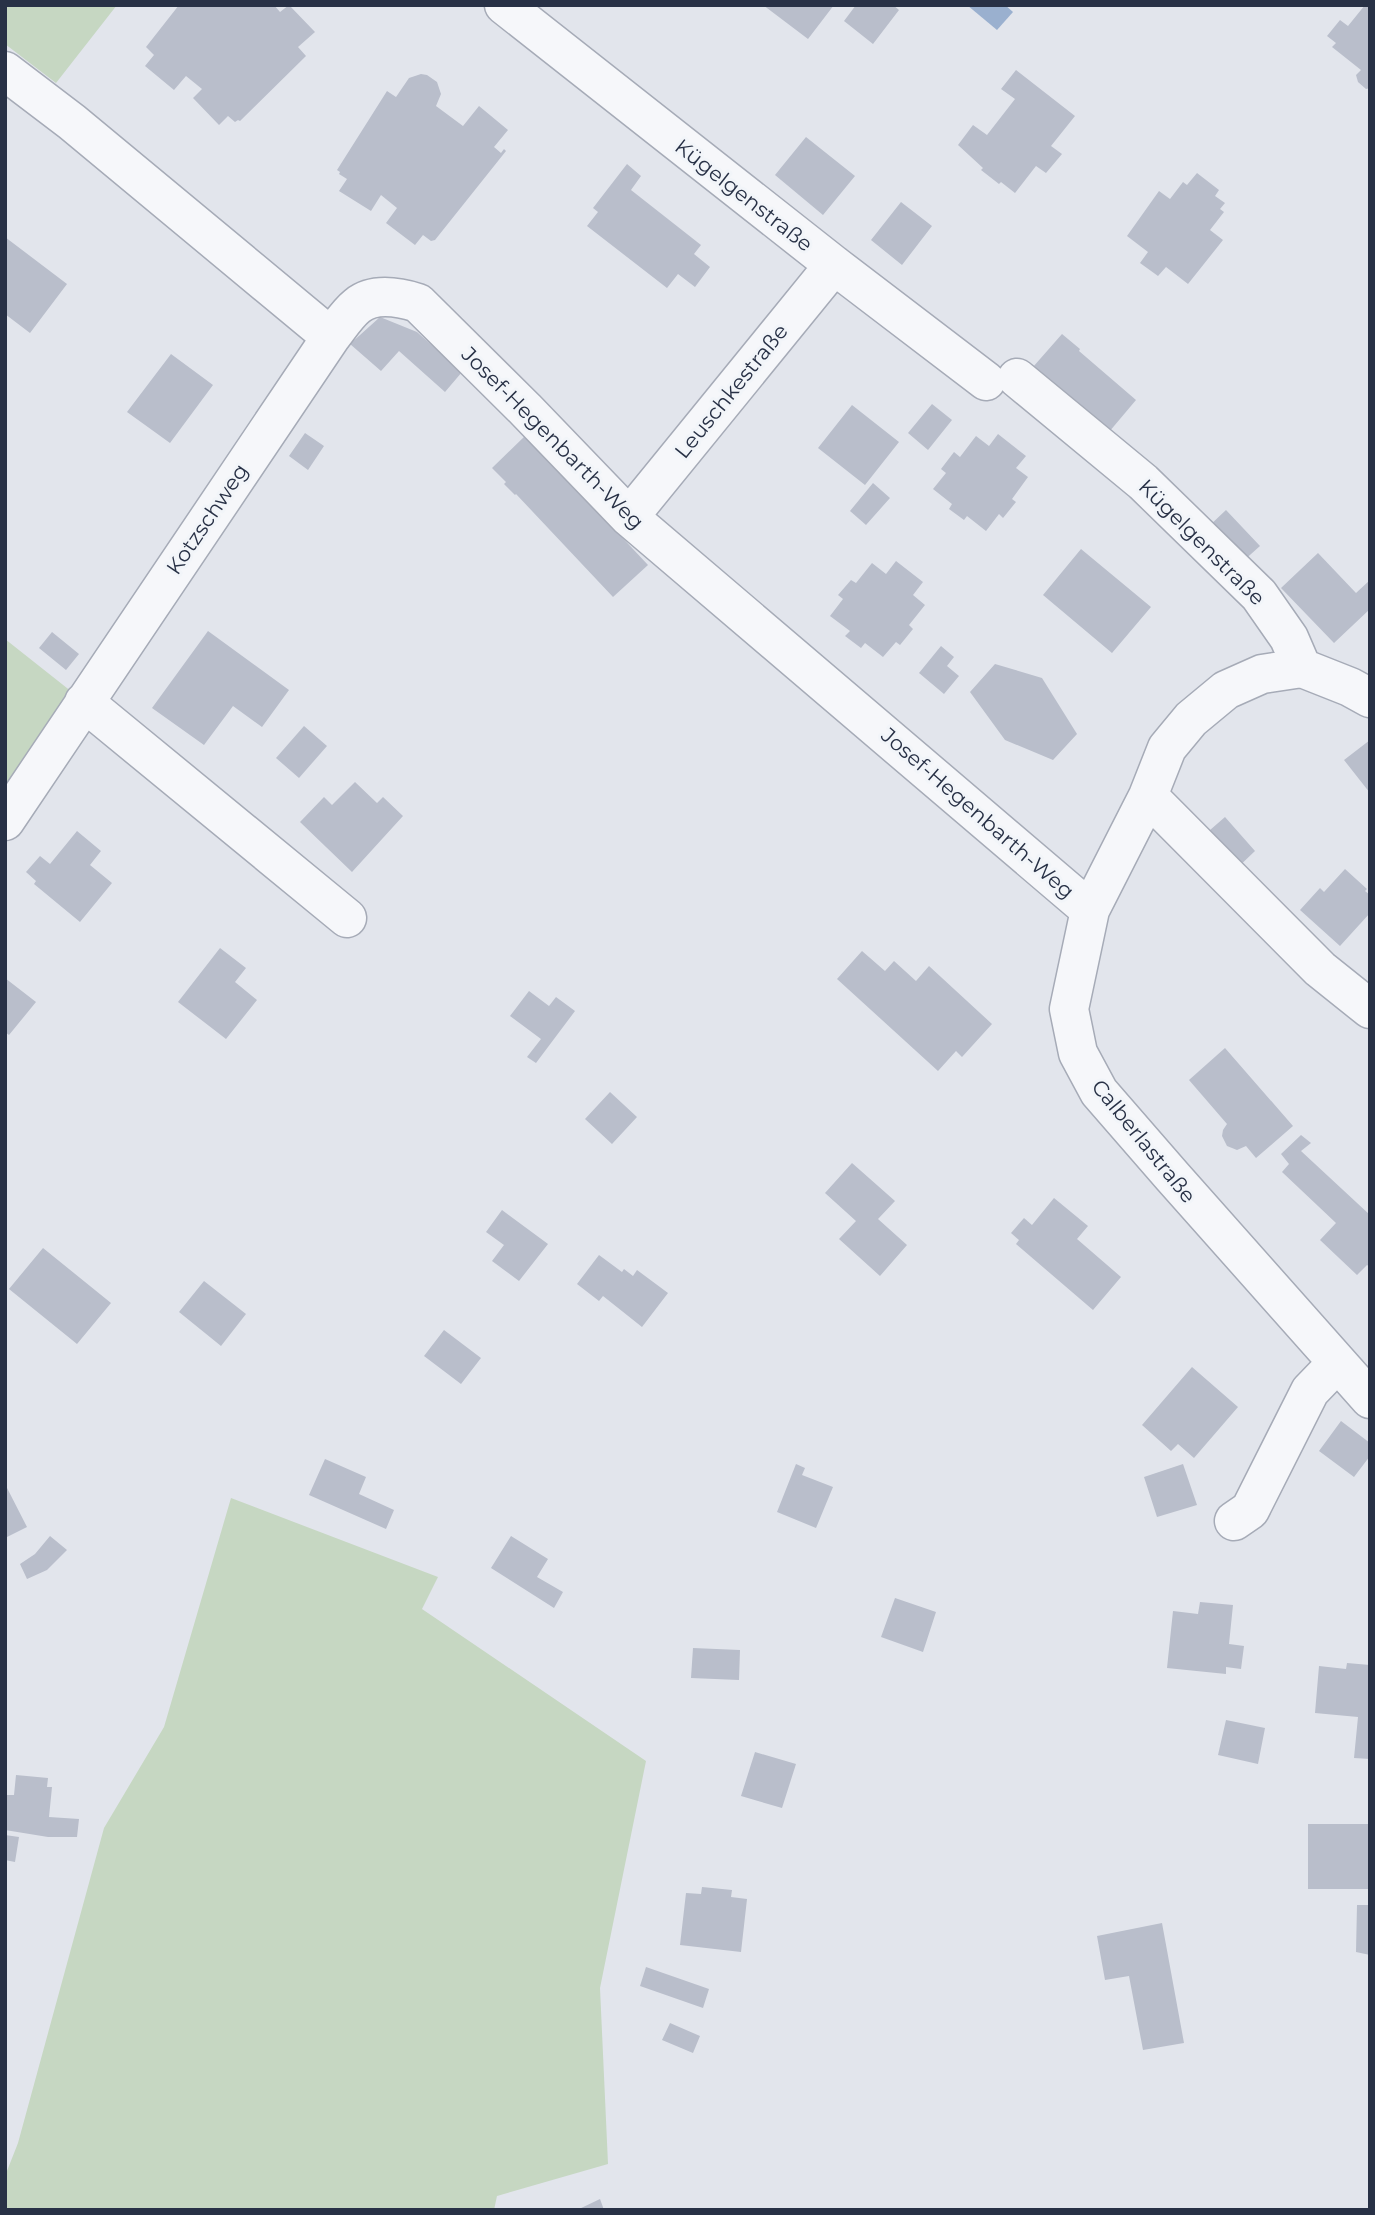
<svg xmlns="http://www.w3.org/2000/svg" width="1375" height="2215" font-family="Montserrat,sans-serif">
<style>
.green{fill:#c6d7c2}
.water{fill:#9ab0cf}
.building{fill:#b9becb}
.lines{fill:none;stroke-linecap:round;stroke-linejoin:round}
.minor-casing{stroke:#a6abb7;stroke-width:41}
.minor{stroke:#f6f7fa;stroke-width:38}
.labels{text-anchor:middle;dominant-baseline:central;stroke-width:6;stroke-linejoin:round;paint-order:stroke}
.street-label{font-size:21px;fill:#283146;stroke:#f2f5f9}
</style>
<rect width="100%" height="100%" fill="#e2e5ec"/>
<path class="green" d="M5,5H117L56,83L5,44Z
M5,639L72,692L5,794Z
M231,1498L438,1577L422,1609L646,1761L600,1988L608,2164L497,2196L494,2210H5V2176L18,2143L104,1828L164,1727Z"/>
<path class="water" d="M967,5H1005L1013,12L997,30Z"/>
<path class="building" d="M179,5H274L280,12L289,5L315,32L298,47L306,56L240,121L238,120L235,122L228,116L219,125L193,98L202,89L186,76L174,90L145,66L154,55L146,47Z
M763,5H834L808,39Z
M856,5H893L899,10L873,44L844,21Z
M1365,5L1370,8V88L1366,89L1358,82L1356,75L1361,70L1332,47L1336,43L1327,36L1340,20L1348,26Z
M1016,70L1075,116L1051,146L1062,154L1046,173L1036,166L1015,193L1001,182L999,184L981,170L983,168L958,145L973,125L987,135L1015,99L1001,89Z
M421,74L427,75L437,82L441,94L436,106L463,126L479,106L508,130L494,147L501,153L504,149L506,151L435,240L431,241L423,235L415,245L386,223L397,208L381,195L371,211L339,191L347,179L339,174L340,172L337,170L387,91L396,97L409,78Z
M806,137L855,176L823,215L775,175Z
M627,164L641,176L631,190L701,245L694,254L710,267L695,287L678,274L667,288L587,226L598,212L593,208Z
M1197,173L1219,190L1215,196L1225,203L1220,209L1224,212L1210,230L1223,240L1188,284L1166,267L1158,276L1140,263L1148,252L1127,236L1159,191L1170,199L1183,182L1187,185Z
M901,202L932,226L902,265L871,240Z
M5,237L67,284L30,333L5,314Z
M380,317L417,332L462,372L445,392L399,351L381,371L350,344Z
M1062,334L1080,349L1079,351L1136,400L1109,432L1033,367Z
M171,354L213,385L170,443L127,412Z
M932,404L952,420L928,450L908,433Z
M852,405L899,442L865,485L818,448Z
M305,433L324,446L308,470L289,456Z
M998,434L1026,456L1016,468L1028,477L1012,499L1016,502L1003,518L999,514L986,531L967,516L964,520L949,509L952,504L933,489L946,473L941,469L954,452L960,457L976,436L989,446Z
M526,435L648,565L613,597L516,494L515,495L504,484L506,482L492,468Z
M873,483L890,498L866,525L850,511Z
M1226,510L1260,546L1241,563L1208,527Z
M1081,549L1151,607L1112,653L1043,595Z
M1318,553L1356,593L1370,580V609L1334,643L1281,588Z
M896,561L923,582L913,595L925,605L909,625L913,629L900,645L896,642L883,657L865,643L861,648L845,636L850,631L830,616L843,599L838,595L851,580L856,583L872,563L886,574Z
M208,631L289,690L262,727L233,706L204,745L152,708Z
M52,632L79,654L66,670L39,648Z
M941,646L954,657L947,666L959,676L944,694L919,673Z
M995,664L1042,678L1077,734L1053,760L1005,740L970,692Z
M304,726L327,746L299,778L276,758Z
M1370,740V793L1344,760Z
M355,782L377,803L383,797L403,816L352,872L300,822L324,797L332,805Z
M1225,817L1255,851L1233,872L1202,837Z
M77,831L101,851L90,865L112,883L80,922L34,884L36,881L26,872L40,856L50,864Z
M1345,869L1367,889L1365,891L1370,895V913L1340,946L1300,910L1320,888L1324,892Z
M220,948L246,968L235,982L257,1000L226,1039L178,1002Z
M862,951L885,971L894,961L916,981L929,966L992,1024L962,1057L956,1051L938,1071L837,979Z
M5,978L36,1002L9,1035L5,1032Z
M529,991L549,1006L556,997L575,1011L536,1063L527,1057L541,1039L510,1016Z
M1225,1048L1293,1126L1256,1158L1246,1146L1237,1150L1227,1146L1222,1136L1223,1130L1227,1124L1189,1080Z
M610,1092L637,1117L612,1144L585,1119Z
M1301,1135L1311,1143L1301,1151L1370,1215V1267L1367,1265L1357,1275L1320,1240L1336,1223L1282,1172L1289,1164L1281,1154Z
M852,1163L895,1201L878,1219L907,1245L880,1276L839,1239L856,1221L825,1193Z
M1054,1198L1088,1226L1077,1239L1121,1277L1093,1310L1016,1244L1019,1240L1011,1233L1024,1218L1032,1225Z
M502,1210L548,1244L519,1281L492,1261L504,1245L486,1232Z
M43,1248L111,1303L77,1344L9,1289Z
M599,1255L622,1272L624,1269L633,1276L637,1270L668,1293L642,1327L603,1296L599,1301L577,1284Z
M204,1281L246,1314L221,1346L179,1312Z
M444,1330L481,1358L461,1384L424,1356Z
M1192,1367L1238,1407L1194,1458L1178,1444L1171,1451L1142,1425Z
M1341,1421L1370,1443V1456L1354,1477L1319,1451Z
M325,1459L366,1477L359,1494L394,1510L386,1529L309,1495Z
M796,1464L805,1468L802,1475L833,1487L816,1528L777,1512Z
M1183,1464L1197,1505L1157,1517L1144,1477Z
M5,1484L27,1527L5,1538Z
M50,1536L67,1550L47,1570L27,1579L20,1564L35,1554Z
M511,1536L548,1559L537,1577L563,1592L554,1608L491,1568Z
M895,1598L936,1612L923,1652L881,1637Z
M1200,1602L1233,1605L1229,1644L1244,1646L1241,1669L1226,1667V1674L1167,1668L1173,1611L1198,1614Z
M693,1648L740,1650L739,1680L691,1678Z
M1347,1663L1370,1665V1759L1354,1758L1358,1717L1315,1713L1319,1666L1346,1669Z
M1226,1720L1265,1728L1258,1764L1218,1755Z
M755,1752L796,1764L782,1808L741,1796Z
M16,1775L48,1778L47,1787H52L49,1817L79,1819L77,1837H48L5,1830L7,1795H14Z
M1308,1824H1370V1889H1308Z
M5,1835L19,1837L15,1862L5,1860Z
M702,1887L732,1890L731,1897L747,1899L741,1952L680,1945L686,1893L701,1894Z
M1357,1905H1370V1955L1356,1952Z
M1162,1923L1184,2043L1143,2050L1129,1976L1105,1980L1097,1936Z
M646,1967L709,1989L703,2008L640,1986Z
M670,2023L700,2036L693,2053L662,2040Z
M600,2199L604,2210H577Z"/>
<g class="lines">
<defs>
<path id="minor" d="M504,5L834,265L986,381
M5,71L72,122L331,337
M1017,378L1143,482L1259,595L1289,638L1302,668
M629,517L834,265
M1370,698L1350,687L1302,668L1262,674L1226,690L1191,719L1167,748L1148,796L1090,910L1069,1009L1078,1053L1099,1092L1172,1176L1370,1399
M84,702L347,918
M1148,796L1320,969L1370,1009
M5,821L331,337C339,327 347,314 357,306C374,292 399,297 418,303L525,409L629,517L1090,910
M1234,1521L1250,1510L1310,1391L1337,1363"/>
</defs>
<use href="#minor" class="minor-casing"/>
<use href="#minor" class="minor"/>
</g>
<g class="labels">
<g class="street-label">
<text transform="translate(744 195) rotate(38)">Kügelgenstraße</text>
<text transform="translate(731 391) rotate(-51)">Leuschkestraße</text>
<text transform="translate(553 438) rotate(45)">Josef-Hegenbarth-Weg</text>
<text transform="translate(207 519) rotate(-56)">Kotzschweg</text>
<text transform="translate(1202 542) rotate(45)">Kügelgenstraße</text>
<text transform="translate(978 813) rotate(41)">Josef-Hegenbarth-Weg</text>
<text transform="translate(1144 1141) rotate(51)">Calberlastraße</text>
</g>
</g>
<rect width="1375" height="2215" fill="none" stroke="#283146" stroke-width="14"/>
</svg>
